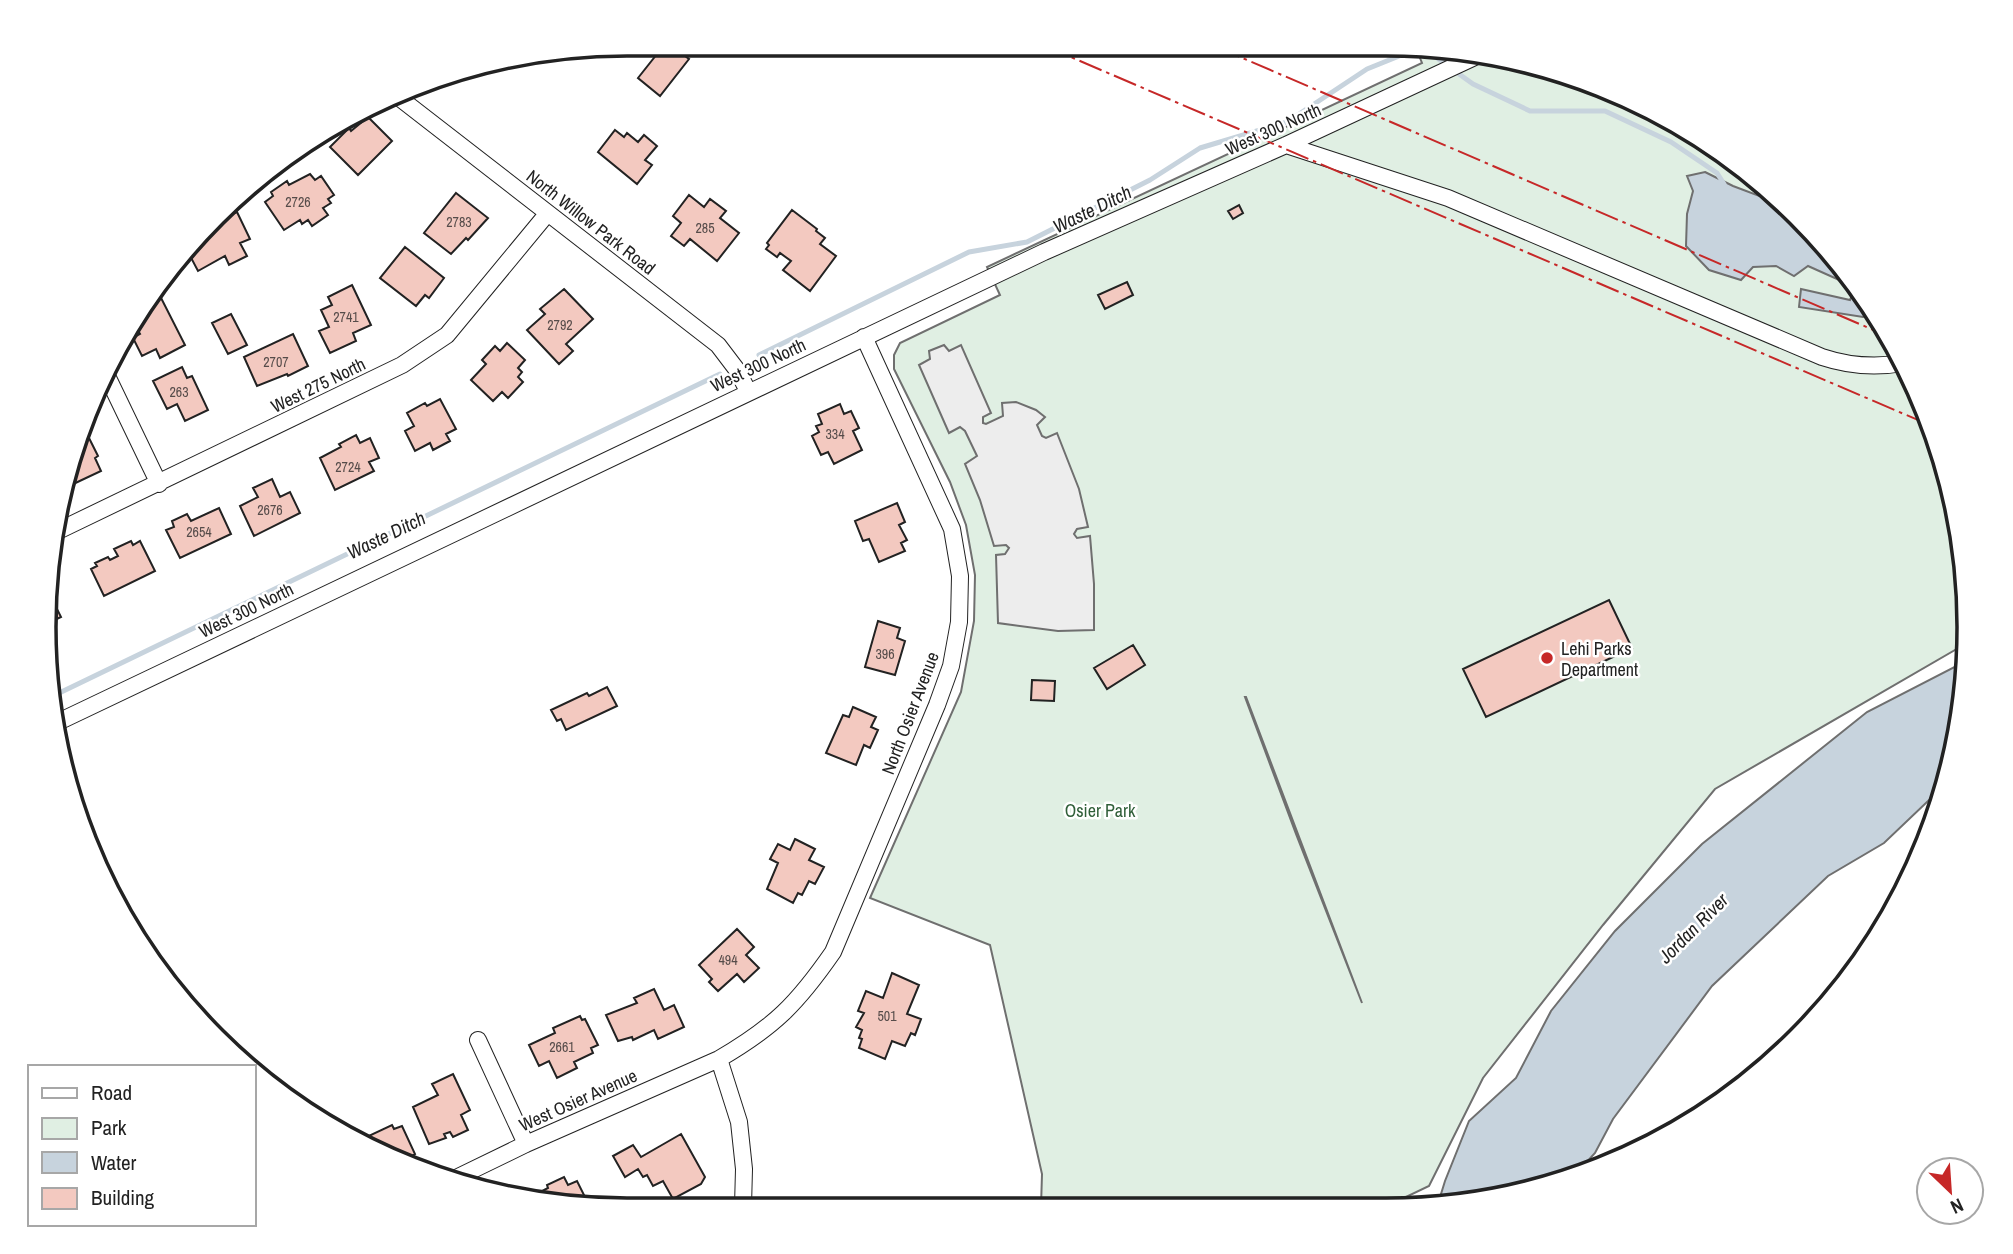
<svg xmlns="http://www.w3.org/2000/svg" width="2013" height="1254" font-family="'Archivo Narrow',sans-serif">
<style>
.green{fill:#e0efe3;stroke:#6f6f6f;stroke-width:2;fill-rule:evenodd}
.parking{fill:#ededed;stroke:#6f6f6f;stroke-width:2}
.water{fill:#c7d3dd;stroke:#6f6f6f;stroke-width:2}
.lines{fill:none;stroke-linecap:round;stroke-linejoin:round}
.stream{stroke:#c7d3dd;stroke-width:5}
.building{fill:#f3c9c0;stroke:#222;stroke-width:2}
.minor-casing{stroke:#222;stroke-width:18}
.minor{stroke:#fff;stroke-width:16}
.power{stroke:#c62828;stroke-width:2;stroke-dasharray:24 5 3.5 5;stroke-linecap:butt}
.poi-dot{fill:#c62828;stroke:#fff;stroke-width:2.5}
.labels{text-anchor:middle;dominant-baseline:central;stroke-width:5;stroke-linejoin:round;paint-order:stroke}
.number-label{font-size:14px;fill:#564c4a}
.street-label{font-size:18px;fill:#222;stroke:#fff}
.poi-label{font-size:18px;fill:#222;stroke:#fff;text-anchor:start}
.park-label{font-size:18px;fill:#2f5e38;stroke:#fff}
.water-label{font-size:19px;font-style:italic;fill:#222;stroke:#fff}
.rim{fill:none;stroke:#222;stroke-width:3.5}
</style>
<rect width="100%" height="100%" fill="#fff"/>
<path class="green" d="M1416,48L1462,49L1609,88L1741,165L1825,243L1891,336L1938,440L1964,551L1967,643L1715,789L1603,925L1483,1078L1429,1186L1381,1209L1041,1207L1042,1174L990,945L870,898L961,692L974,621L975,575L966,525L950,482L894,369V355L900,343L1000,295L987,267L1422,63ZM1245,697H1246L1362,1003L1296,834Z"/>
<path class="parking" d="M944,345L949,351L961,345L991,413L983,417V423L986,424L1003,416L1002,403L1016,402L1036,410L1045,417L1037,425L1042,436L1046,438L1057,433L1079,489L1088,527L1077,529L1074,534L1077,538L1090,536L1094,584V630L1058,631L998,623L996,555L1005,554L1009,548L1006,545L994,546L980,500L965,464L977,456L965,431L960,427L949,433L919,365L930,359L929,351Z"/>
<path class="water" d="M1705,172L1733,186L1786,206L1825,243L1874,311L1863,317L1799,307L1801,289L1850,300L1855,287L1808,266L1794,276L1776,266L1753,267L1741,280L1709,270L1686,246L1687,214L1693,191L1687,176Z
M1968,660L1948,782L1884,843L1828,876L1712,986L1613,1119L1595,1153L1574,1176L1537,1190L1437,1207L1445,1181L1469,1121L1516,1078L1551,1011L1615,931L1702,844L1867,712Z"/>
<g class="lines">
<path class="stream" d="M1423,48L1444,63
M1459,74L1473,84L1530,111H1605L1671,142L1717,173L1724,184
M759,355L969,252L1027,242L1150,180L1200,148L1287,122L1367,69L1419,48
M53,696L720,374"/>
</g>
<path class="building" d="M665,44H669L689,59L660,96L638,78Z
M368,117L392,141L358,175L330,147L349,128L351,131Z
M615,130L624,137L627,133L638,142L644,135L657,146L645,160L652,165L637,184L598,152Z
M310,174L315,180L321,176L334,195L328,199L331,203L323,208L328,215L312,226L308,220L302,224L300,220L284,230L265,202L273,196L271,192L287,181L289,185Z
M456,193L488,218L468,240L466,238L451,254L424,233Z
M689,195L704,207L710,199L726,211L720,218L739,233L717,261L690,239L684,246L671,236L681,223L673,216Z
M1239,205L1243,213L1233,219L1228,211Z
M792,210L817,229L816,231L825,238L820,244L836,256L810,291L783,270L791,261L780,253L777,257L766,249L769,245L767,243Z
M237,212L250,239L240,243L247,256L229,265L225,256L198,271L187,250L222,218Z
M405,247L444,278L429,298L425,295L416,306L380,278Z
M1127,282L1133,295L1105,309L1098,295Z
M352,285L371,325L353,333L356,341L330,353L319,331L329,327L321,310L332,305L328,297Z
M564,289L593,319L566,344L573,351L559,364L527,330L545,314L540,309Z
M157,290L185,345L160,358L156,349L142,356L133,338L140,334L137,329H134L154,292Z
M231,314L247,345L228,354L212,323Z
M293,334L308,366L288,376L287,374L257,386L244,357Z
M507,343L525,360L518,368L522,372L518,377L523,382L508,398L502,392L493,401L471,380L486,364L482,360L495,346L500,351Z
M182,367L187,378L192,376L208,410L185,421L177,404L167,409L153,381Z
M440,399L456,429L446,434L450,441L433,450L430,443L415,451L405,431L414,426L407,413L425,403L427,406Z
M840,404L844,414L851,411L859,428L853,431L862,450L834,464L828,452L821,455L812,436L819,432L816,426L822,424L818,414Z
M86,432L98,456L95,458L101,471L69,486L68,483L75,439Z
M356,435L360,443L370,438L379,458L369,462L374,471L335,490L320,458L341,447L339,444Z
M272,479L280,497L290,492L300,513L254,536L240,506L258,497L253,488Z
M897,503L905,522L899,525L907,540L901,543L905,551L879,562L869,539L863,541L855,521Z
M219,508L231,534L180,558L166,530L174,527L172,521L187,514L191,521Z
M131,541L133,545L140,541L155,571L104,596L91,569L97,566L95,563L108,557L110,560L118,556L114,549Z
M49,593L61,617L44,625Z
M1609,600L1632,648L1486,717L1463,669Z
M878,621L900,628L897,638L905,641L895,675L865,667Z
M1133,645L1145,665L1107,689L1094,668Z
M1032,680L1055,681L1054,701L1031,700Z
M607,687L617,706L566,730L561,719L557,721L551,710L587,693L589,696Z
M853,707L876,717L871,727L878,730L870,748L864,745L856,765L826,753L843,715L849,717Z
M795,839L815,849L809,860L824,867L815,884L809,881L802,895L798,893L793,903L767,889L778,863L770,859L778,844L790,850Z
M737,929L754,947L746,955L759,968L744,982L737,974L718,991L709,982L712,979L699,965Z
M892,973L919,985L907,1014L921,1019L915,1035L911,1033L905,1046L892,1041L885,1059L859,1048L862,1039L859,1038L862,1030L856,1027L864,1013L858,1011L866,991L883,998Z
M654,989L664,1010L674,1005L684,1027L658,1039L654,1030L633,1040L632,1037L618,1041L606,1015L637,1003L634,998Z
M580,1016L582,1020L585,1019L598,1045L591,1048L593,1053L574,1062L577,1068L557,1078L549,1061L539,1066L529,1045L555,1033L553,1028Z
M453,1074L470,1110L461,1115L468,1130L453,1137L450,1132L444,1134L446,1138L429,1144L413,1107L438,1095L432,1084Z
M392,1125L394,1129L402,1126L415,1154L399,1163L360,1140Z
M681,1134L705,1177L701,1184L673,1199L663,1181L653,1186L647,1175L643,1177L638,1169L625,1177L613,1156L633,1145L641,1157Z
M564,1177L568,1185L577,1181L588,1203L551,1205L527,1199L548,1188L547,1185Z
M680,1198L685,1206H667Z"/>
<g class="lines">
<defs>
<path id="minor" d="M397,96L718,345L737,370L748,391
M1286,145L1448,198L1822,357C1849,366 1875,368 1903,363
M108,378L159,484
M60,530L402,365L447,335L547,214
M56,723L1044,252L1286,145L1481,54
M478,1040L526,1144
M719,1059L739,1122L744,1169L743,1206
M454,1179L526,1144L719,1059C774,1027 797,1004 833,952L937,705L951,666L959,622L960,576L952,529L864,337"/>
</defs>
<use href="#minor" class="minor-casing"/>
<use href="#minor" class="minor"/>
<path class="power" d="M1045,46L1932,426
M1217,47L1892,338"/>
</g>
<circle class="poi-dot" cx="1547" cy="658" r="7"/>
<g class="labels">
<g class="number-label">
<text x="298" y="202">2726</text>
<text x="459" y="222">2783</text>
<text x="705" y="228">285</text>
<text x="346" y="317">2741</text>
<text x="560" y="325">2792</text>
<text x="276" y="362">2707</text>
<text x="179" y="392">263</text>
<text x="835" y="434">334</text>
<text x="348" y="467">2724</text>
<text x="270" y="510">2676</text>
<text x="199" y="532">2654</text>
<text x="885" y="654">396</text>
<text x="728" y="960">494</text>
<text x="887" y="1016">501</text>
<text x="562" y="1047">2661</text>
</g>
<g class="street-label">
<text transform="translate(1273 129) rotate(-24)">West 300 North</text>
<text transform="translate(591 222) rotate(38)">North Willow Park Road</text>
<text transform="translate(758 365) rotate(-25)">West 300 North</text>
<text transform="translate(318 385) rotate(-26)">West 275 North</text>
<text transform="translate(246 610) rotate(-26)">West 300 North</text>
<text transform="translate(910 713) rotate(-69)">North Osier Avenue</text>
<text transform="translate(578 1100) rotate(-24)">West Osier Avenue</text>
</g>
<g class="poi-label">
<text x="1561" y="648">Lehi Parks<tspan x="1561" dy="21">Department</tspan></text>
</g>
<g class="park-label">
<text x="1100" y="810">Osier Park</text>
</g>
<g class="water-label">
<text transform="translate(1092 209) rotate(-26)">Waste Ditch</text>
<text transform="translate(386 535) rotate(-26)">Waste Ditch</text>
<text transform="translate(1693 928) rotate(-45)">Jordan River</text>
</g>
</g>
<path d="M0 0H2013V1254H0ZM627 56H1386A571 571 0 0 1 1957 627V627A571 571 0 0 1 1386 1198H627A571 571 0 0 1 56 627V627A571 571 0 0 1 627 56Z" fill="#fff" fill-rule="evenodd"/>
<path class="rim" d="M627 56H1386A571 571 0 0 1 1957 627V627A571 571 0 0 1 1386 1198H627A571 571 0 0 1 56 627V627A571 571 0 0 1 627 56Z"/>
<rect x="28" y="1065" width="228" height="161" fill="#ffffff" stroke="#a7a7a7" stroke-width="2"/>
<rect x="42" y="1088" width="35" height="10" fill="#ffffff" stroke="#a7a7a7" stroke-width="2"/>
<text x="91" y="1100" font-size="21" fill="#222222">Road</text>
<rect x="42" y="1118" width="35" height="21" fill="#e0efe3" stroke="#a7a7a7" stroke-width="2"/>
<text x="91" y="1135" font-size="21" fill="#222222">Park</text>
<rect x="42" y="1152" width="35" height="21" fill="#c7d3dd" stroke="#a7a7a7" stroke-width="2"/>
<text x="91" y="1170" font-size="21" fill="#222222">Water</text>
<rect x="42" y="1188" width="35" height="21" fill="#f3c9c0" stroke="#a7a7a7" stroke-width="2"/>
<text x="91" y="1205" font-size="21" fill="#222222">Building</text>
<g transform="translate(1950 1191) rotate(155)"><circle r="33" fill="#ffffff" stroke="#a7a7a7" stroke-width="2"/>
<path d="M0-5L12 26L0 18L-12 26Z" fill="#c62828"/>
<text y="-10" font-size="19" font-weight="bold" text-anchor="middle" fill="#222222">N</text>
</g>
</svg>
